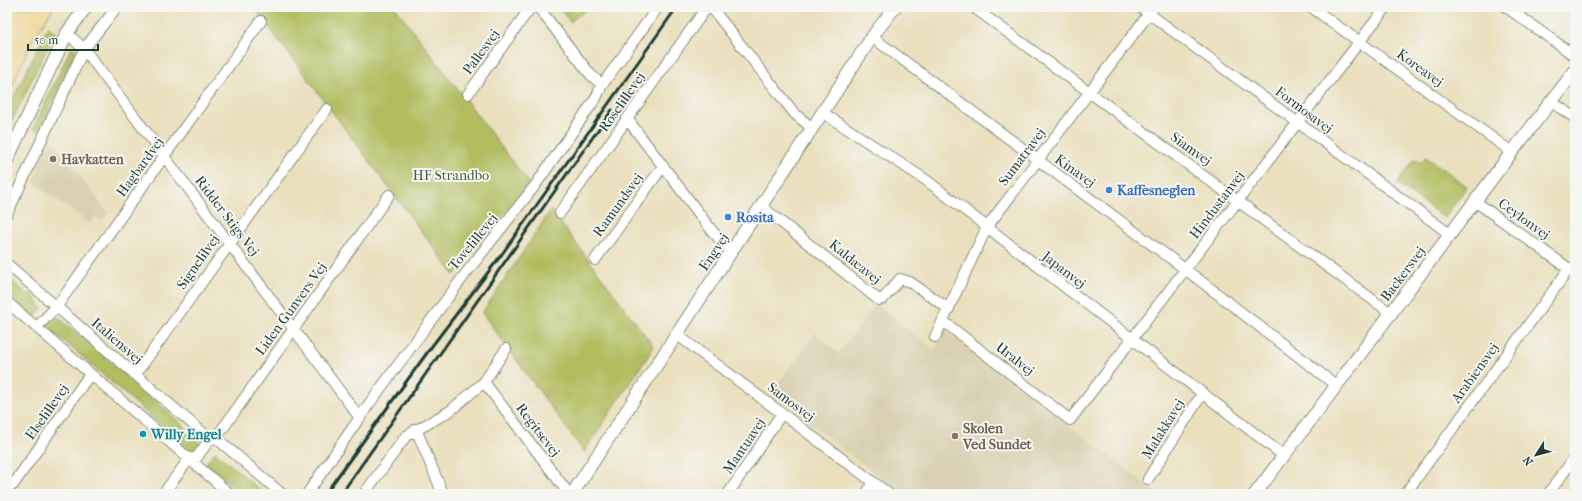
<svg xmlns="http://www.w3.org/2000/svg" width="1582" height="501" font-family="'IM FELL French Canon',serif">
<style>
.built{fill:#d9d1b2}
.green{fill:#b1bd5f;stroke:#687d4a}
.sand{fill:#eeda9e;stroke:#868c69}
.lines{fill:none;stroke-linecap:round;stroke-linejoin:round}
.minor-casing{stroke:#848e78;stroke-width:12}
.tertiary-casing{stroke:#848e78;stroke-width:14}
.minor{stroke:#fff;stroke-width:10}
.tertiary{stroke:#fff;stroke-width:12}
.rail{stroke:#1f3d34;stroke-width:3}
.education-dot{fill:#8d6e63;stroke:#f6f6f2;stroke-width:1.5}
.shop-dot{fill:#3f7fe0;stroke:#f6f6f2;stroke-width:1.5}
.culture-dot{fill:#0f9aa8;stroke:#f6f6f2;stroke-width:1.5}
.labels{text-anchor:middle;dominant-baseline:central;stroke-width:4;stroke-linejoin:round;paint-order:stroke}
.street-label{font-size:14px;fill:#1f3d34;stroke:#f6f6f2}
.education-label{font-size:14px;font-weight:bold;fill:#785e54;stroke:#f6f6f2;text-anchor:start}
.park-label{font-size:14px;fill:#445d3f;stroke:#f6f6f2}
.shop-label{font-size:14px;font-weight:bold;fill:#366cbe;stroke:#f6f6f2;text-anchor:start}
.culture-label{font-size:14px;font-weight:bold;fill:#0d838f;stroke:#f6f6f2;text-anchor:start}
</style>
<rect width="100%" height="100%" fill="#f6f6f2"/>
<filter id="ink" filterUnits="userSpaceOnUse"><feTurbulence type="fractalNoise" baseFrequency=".025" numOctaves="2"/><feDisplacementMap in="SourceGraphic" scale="8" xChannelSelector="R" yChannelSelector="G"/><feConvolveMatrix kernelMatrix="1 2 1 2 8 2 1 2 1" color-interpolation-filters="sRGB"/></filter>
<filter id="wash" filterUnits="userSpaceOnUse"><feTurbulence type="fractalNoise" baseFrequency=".012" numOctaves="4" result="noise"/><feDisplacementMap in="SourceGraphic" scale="16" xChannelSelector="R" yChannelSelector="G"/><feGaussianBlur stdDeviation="0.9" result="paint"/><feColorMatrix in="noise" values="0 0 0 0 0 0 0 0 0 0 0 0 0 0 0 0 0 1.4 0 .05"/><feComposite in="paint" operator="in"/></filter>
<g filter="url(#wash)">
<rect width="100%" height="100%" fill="#eae0bd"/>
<path class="built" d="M48,135L108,213L102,221L96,216L90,224L34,183Z
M875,304L935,350L944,330L1159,494H901L771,393L815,333L839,353Z"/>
<path class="green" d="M254,7H395L529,183L454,275Z
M559,7H588V8L570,22Z
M48,27L55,32L7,131V111Z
M71,48L76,50L39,131L33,129Z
M1426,157L1467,186L1445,218L1397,184L1415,159L1421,163Z
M551,210L654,347L584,452L482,313Z
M7,277L26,293L32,294L42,309L34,317L7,294Z
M50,317H58L198,438L200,447L194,452L189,449L44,324Z
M215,452L265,494H242L206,463Z"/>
<path class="sand" d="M7,7H54L31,42L7,98Z"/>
</g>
<g filter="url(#ink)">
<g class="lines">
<defs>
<path id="minor" d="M538,7L590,74L602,85
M711,7L795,114L812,128
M973,7L1392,314
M1140,7L1451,235
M1311,7L1512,152
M1506,7L1575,56
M67,33L84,49L360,418
M872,37L1185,269L1337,386
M468,94L531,7
M1552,102L1575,118
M823,113L926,180L1284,456
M628,120L713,232L732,252
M1476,202L1575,273
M761,206L879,300L883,299L900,279L910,282L949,309
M560,213L707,7
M7,214L84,49L117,7
M595,260L663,166
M7,264L210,439L216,438L282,494
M7,302L230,494
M943,321L1070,420L1386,7
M37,327L57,306L261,21
M676,334L889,494
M935,337L987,227L1154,7
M135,375L327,109
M484,382L569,494
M416,429L443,494
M216,438L389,195
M1148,479L1202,394
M13,485L90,374
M163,494L189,459L197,457L210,439
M307,494L369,404L466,273L534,187L596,98L602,85L658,7
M364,494L406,436L450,411L484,382L506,349
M728,494L782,413
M866,494L873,482
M1405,494L1569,269
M1548,494L1575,457"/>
<path id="tertiary" d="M7,160L67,33L86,7
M572,494L872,37L895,7
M1255,494L1512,152L1575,71"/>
</defs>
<use href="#minor" class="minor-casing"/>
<use href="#tertiary" class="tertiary-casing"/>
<use href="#minor" class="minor"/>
<use href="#tertiary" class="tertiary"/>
<path class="rail" d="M325,494L432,346L502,254L677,7
M341,494L612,110"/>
</g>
</g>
<g class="education-dot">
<circle cx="53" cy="159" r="4"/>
<circle cx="955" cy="436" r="4"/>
</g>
<g class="shop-dot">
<circle cx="1109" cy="190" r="4"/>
<circle cx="728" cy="217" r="4"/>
</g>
<circle class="culture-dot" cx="143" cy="434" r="4"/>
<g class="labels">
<g class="street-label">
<text transform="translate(481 52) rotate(-54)">Pallesvej</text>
<text transform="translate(1420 68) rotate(36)">Koreavej</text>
<text transform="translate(622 102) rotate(-55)">Roselillevej</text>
<text transform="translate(1304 110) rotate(37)">Formosavej</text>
<text transform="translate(1191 149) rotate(36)">Siamvej</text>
<text transform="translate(1022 157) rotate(-53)">Sumatravej</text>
<text transform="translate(140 167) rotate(-54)">Hagbardvej</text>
<text transform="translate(1075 171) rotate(36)">Kinavej</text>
<text transform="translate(618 205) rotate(-54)">Ramundsvej</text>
<text transform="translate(1217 205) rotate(-53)">Hindustanvej</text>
<text transform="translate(227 216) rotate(53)">Ridder Stigs Vej</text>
<text transform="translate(1524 219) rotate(36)">Ceylonvej</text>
<text transform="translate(473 242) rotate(-51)">Tovelillevej</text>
<text transform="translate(714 252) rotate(-56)">Engvej</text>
<text transform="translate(198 262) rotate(-55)">Signelilvej</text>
<text transform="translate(855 262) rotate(39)">Kaldæavej</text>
<text transform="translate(1064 270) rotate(38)">Japanvej</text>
<text transform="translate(1403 274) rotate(-53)">Backersvej</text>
<text transform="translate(291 309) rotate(-54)">Liden Gunvers Vej</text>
<text transform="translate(117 341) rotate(41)">Italiensvej</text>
<text transform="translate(1015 359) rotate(38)">Uralvej</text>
<text transform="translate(1475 373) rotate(-54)">Arabiensvej</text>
<text transform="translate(791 402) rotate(37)">Samosvej</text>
<text transform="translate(47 412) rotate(-55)">Elselillevej</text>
<text transform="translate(1163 429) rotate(-58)">Malakkavej</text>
<text transform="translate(538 430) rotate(53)">Regitsevej</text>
<text transform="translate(744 446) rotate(-56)">Mantuavej</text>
</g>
<g class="education-label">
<text x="61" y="159">Havkatten</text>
<text x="963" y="428">Skolen<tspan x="963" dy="16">Ved Sundet</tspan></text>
</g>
<g class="park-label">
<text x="451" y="175">HF Strandbo</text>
</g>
<g class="shop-label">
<text x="1117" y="190">Kaffesneglen</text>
<text x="736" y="217">Rosita</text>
</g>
<g class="culture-label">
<text x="151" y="434">Willy Engel</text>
</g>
</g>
<rect width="1582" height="501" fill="none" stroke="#f6f6f2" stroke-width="24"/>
<g transform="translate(1536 455) rotate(234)" stroke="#f6f6f2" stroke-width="3" paint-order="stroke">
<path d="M0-3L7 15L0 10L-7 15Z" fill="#1f3d34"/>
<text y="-6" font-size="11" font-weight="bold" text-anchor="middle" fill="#1f3d34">N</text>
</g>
<path d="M28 44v6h70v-6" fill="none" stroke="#1f3d34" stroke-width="2"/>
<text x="34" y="44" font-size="12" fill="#1f3d34" stroke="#f6f6f2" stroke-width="3" paint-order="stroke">50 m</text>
</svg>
